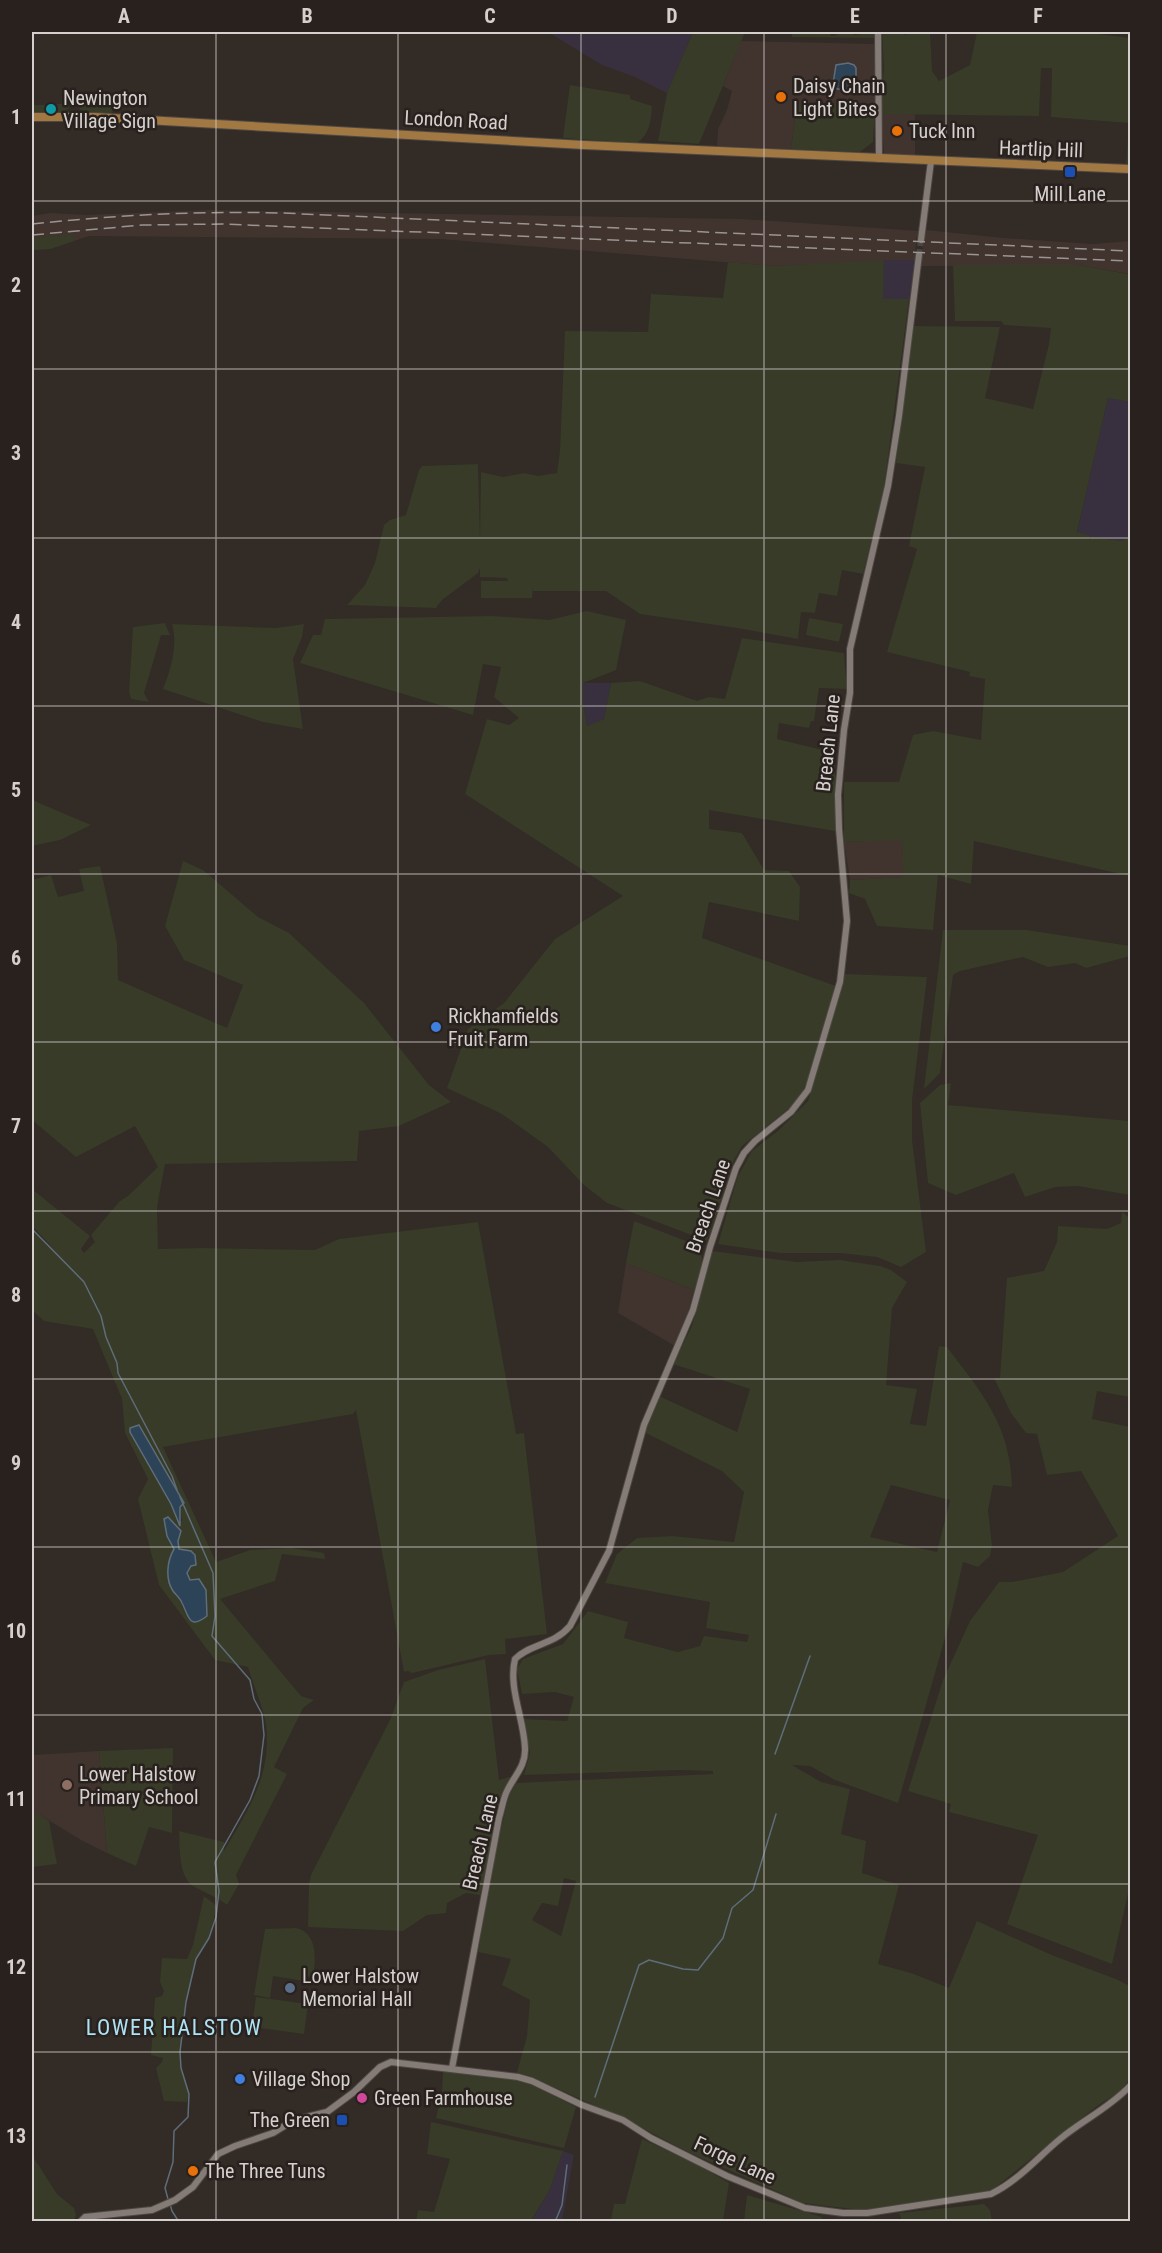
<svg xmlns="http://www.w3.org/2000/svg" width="1162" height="2253" font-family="'Roboto Condensed',sans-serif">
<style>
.built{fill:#41342e}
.industrial{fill:#39303f}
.green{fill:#373b27;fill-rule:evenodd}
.water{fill:#2c4358;stroke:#5f6d7b;stroke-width:1.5}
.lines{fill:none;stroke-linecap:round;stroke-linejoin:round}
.stream{stroke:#5f6d7b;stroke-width:1.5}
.minor-tunnel{stroke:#4a443f;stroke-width:6;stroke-dasharray:6 3;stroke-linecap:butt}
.minor-casing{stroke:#4e4844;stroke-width:8}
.major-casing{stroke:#4e4844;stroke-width:10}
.minor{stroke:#847b76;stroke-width:6}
.major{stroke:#a17742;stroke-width:8}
.rail{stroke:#9b9592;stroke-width:1.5;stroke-dasharray:12 6;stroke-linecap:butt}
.grid{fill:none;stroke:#d5d0ce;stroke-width:1.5;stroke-opacity:0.55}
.food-dot{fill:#e8710a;stroke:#28211d;stroke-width:2}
.culture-dot{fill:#0f9aa8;stroke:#28211d;stroke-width:2}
.transit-dot{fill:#1a4fb4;stroke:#28211d;stroke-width:2}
.shop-dot{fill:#3f7fe0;stroke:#28211d;stroke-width:2}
.education-dot{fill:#8d6e63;stroke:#28211d;stroke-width:2}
.service-dot{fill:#5c6f8a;stroke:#28211d;stroke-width:2}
.hotel-dot{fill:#d1479c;stroke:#28211d;stroke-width:2}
.labels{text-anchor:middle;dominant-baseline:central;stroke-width:5;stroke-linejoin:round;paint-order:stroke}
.poi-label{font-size:20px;fill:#d5d0ce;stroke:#28211d;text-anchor:start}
.street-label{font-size:20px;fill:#d5d0ce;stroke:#28211d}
.quarter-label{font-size:22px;letter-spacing:1.5px;fill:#aee3f6;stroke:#28211d}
.neatline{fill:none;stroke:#d5d0ce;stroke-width:2}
.grid-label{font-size:20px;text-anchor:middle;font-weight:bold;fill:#d5d0ce}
</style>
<rect width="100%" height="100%" fill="#322b26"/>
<path class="built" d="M741,41L874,44L877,50L875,104L797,103L791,149L717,146L718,129L727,110L732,91L723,86Z
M881,114H915V155H884Z
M210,210L742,219L920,231L916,239L915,260L774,266L440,239L89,236L50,249L32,250V216L50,213L86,215Z
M926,230L1004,238L1093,244L1130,241V274L1078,265L920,266Z
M902,839L904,877L850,880L844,842Z
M626,1263L694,1290L684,1327L675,1346L618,1313Z
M99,1751L107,1853L81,1840L40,1815H32V1755Z"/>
<path class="industrial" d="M548,32H693L667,93L635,77L602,65Z
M884,260H915L909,299H882Z
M1108,398L1130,402V535L1123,541L1091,537L1077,533Z
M583,683H611L604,719L587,726L583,701Z
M563,2151L574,2155L562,2221L531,2222L550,2189Z"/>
<path class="green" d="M693,32H745L699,144L658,141L667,93Z
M792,32H830L831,36L837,35V32H853L854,35L863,34V32H875V38L792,37Z
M882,32H903L905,35L912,32H930L932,71L939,81L970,65L977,32H1083L1130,38V165H1126L1129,123L1051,117L1052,68H1041L1039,116L881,114L884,67Z
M570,85L630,95V99L652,106C651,121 650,134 637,143L563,138Z
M83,102L99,107L113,106L112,116L80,110L78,104Z
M65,103L70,104L69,108L63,112L32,113V105H53Z
M797,103L875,104L873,142L860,152L791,149Z
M73,234L74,241L50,249L32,250V238Z
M884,260L883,299H909L884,487L863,574L842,570L837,596L819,593L815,613L801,612L798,639L737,628L640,614L606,591H533V587L532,598H481V581H508L507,578L480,577V568L478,573L442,600L436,608L347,605L365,585L375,563L384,525L390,520L406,515L419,470L422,466L478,464L480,539L481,472L503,477L524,473L538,476L557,473L560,451L565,331L648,332L651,294L723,298L728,262L774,266Z
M953,265H1078L1128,274L1130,266V402L1108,398L1077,532L1090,536L1089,541L1091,537L1123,541L1130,534V876L974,841L971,884L938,875L933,930L877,926L865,899L849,893L850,880L903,877L902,840L844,842V782H899L913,735L933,731L981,740L985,679L969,676L970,672L887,652L917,549L909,546L925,467L896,463L913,326L1000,327L985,398L1033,409L1049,344L1051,328L1004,325L1001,321H955Z
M587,611L626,620L616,670L583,683V701L587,726L604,719L611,683L640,681L697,701L709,697L725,699L742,638L844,653L847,689L819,688L814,721H811L809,728L779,723L777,739L835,753V831L709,810V829L742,833L764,870L789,871L800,887L799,921L709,902L702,938L836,986L810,1074L798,1101L742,1146L734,1160L707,1241L607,1203L584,1185L548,1147L502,1114L447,1088L468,1029L504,1003L555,939L623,896L465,794L487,719L509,725L519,718L494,697L501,667L483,664L473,715L300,663L313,635H321L325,619L492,616L549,620Z
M809,618L843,624L839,642L806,635Z
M165,623L170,635H161L144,693L149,702L131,699L129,692L133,627Z
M172,624L276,628L304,624L302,637L293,659L303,729L263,722L163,689C171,669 178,645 172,624Z
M32,799L39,803L91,825L60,840L32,846Z
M183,861L203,870L258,917L289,933L364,1003L429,1085L451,1102L399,1126L359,1131L357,1161L165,1164L157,1207L158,1249L202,1248L315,1250L339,1239L478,1222L516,1434L524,1433L547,1634L505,1639L506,1654L489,1655L412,1673L408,1671L404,1672L356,1410L353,1414L163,1447L216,1562L250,1550L292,1548L324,1553L325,1559L282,1554L275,1581L220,1599L301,1696L314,1700L303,1708L274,1767L287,1774L236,1875L239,1884L227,1905C217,1897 205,1893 193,1886C178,1876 180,1847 179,1831L224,1842V1851C248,1810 272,1775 266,1725C263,1706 253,1685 248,1667L215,1660L159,1585L138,1499L148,1479L125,1433L122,1399L93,1329L44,1321L32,1310V1229L56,1251L32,1226V1189L90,1236L81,1249L84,1253L95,1242L91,1235L120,1201L128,1196L158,1167L135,1126L76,1157L32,1120V880L51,875L58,897L84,891L79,869L100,866L117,943L118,980L227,1028L243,985L184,960L165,926ZM139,1425L184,1503L180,1506L182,1521H177L171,1504L130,1432V1428ZM164,1520L180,1531L177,1541L179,1549L191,1551V1565L187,1573L190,1580H195L207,1596L206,1601L186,1615L178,1596L172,1553L175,1549L167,1536Z
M943,930H1027L1130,946V956L1086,968L1075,963L1048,967L1023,957L960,971L953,975L940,1073L924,1089Z
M845,974L927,977L912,1100V1140L926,1252L901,1267L877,1257L840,1253H780L718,1244L738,1176L752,1151L779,1130L808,1101Z
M951,1083L948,1105L1130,1121V1195L1078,1186L1055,1187L1025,1197L1014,1173L956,1195L928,1183L920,1103L940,1085Z
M1122,1212L1130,1218V1397L1097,1391L1092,1419L1130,1427V1885L1112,1964L1007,1924L1038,1835L949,1812L951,1804L908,1791L943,1680L970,1621L999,1582H1012L1063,1572L1118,1536L1081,1471L1047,1475L1037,1434L1026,1433L1011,1413L994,1378H1000L1007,1278L1044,1271L1057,1242L1058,1226L1107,1229L1121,1223Z
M634,1221L694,1244C709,1257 699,1274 694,1290L626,1263Z
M712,1251L797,1262L840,1260L880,1266L891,1270L907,1282L892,1308L886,1385L917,1389L910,1424L926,1426L939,1346L947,1347C983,1395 1010,1424 1012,1487L993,1485L988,1510L992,1545L990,1556L978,1567L963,1562L949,1624L898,1803L835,1780L810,1766L792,1765L821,1782L850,1789L841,1834L866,1841L862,1873L899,1885L878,1964L911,1973L949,1988L977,1921L1054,1956L1116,1979L1130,1986V2079L1119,2092L1097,2106L992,2190L861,2210L803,2203L690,2153L625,2119L536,2079L516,2076L527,2036L530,2000L502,1985L511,1959L478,1952L496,1849L509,1796L516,1783L713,1774V1771L679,1770L524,1775L530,1753L523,1719L567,1721L574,1697L555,1692L522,1694L517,1669L523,1659L563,1644L588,1611L628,1622L624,1638L678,1652L700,1646L704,1636L747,1642L749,1635L706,1628L710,1602L605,1583L617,1554L637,1538L672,1536L734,1542L744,1492L722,1471L644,1432L659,1396L737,1432L750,1389L673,1364L692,1326ZM891,1485L950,1500L937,1552L870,1537ZM564,1878L576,1881L561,1936L532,1920L542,1903L558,1906Z
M485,1659L499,1780L513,1776L503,1793L480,1895L466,1893L447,1903L446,1913L427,1915L403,1931L308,1927L309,1884L311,1875L390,1720L404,1682L438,1670Z
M173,1748L172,1833L149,1827L136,1866L107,1853L99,1751Z
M32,1815H40L49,1821L57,1864L32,1867Z
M204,1896L217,1906L209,1938L196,1959L186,2002L180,2052L181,2068L189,2094L187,2102L164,2101L156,2068L162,2062L163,2058L151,2055L155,1998L162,1996L164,1991L160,1982L162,1958L187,1959L193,1945Z
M296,1928C318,1933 316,1959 313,1977L305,1976L304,1981L273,1976L270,1998L254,1995L265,1929Z
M256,1997L308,2004L304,2034L252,2027Z
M443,2070L527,2082L576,2107L564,2148L436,2118L442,2091Z
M431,2122L563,2151L550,2189L531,2221H416L418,2210L434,2212L450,2159L427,2154Z
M642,2139L696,2164L729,2183L723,2221H611L614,2204H625Z
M32,2155L57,2194L74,2208L76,2215L74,2221H32Z
M747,2195L822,2217L821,2221H744Z
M984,2204L990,2210L992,2221H902L899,2213Z"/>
<path class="water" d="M848,63L854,65L856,68V89H837L833,84L836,65Z
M139,1425L184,1503L180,1507V1526L171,1504L130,1432V1428Z
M168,1517L181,1531L178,1541L179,1549L191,1551L195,1555L196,1565L191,1566L187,1573L190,1580L199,1579L206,1590L207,1616C189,1630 189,1617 182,1603C180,1598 176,1595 173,1591C165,1579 167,1561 174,1549L167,1536L164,1519Z"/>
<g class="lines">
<path class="stream" d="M32,1229L84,1282L101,1316L106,1337L117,1363L118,1373L172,1476L177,1490
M775,1754L810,1656
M595,2097L639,1965L649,1960L683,1969L698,1970L723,1938L732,1908L753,1890L776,1814
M168,2199L165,2188L173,2162L174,2131L188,2117L189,2094L181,2068L180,2052L186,2002L196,1959L209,1938L216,1917L219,1891L215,1862L250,1800L259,1776L264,1735L262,1714L254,1699L250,1680L212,1636L215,1616L213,1573L180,1497
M170,2204L172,2211L179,2222
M555,2222L562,2205L567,2165"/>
<path class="minor-tunnel" d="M919,255L921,240"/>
<defs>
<path id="minor" d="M878,32L879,159
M921,240L931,161
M452,2068L499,1818C502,1809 503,1799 507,1791C514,1776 526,1766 525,1748C524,1719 508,1688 515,1659C531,1643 553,1646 570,1626L609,1551L644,1425L693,1310L710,1247L736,1168L744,1153L755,1141L791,1112L808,1090L840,982L847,921L839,829L838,795L844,730L850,693V649L888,486L899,416L919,255
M80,2222L85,2217L152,2210L175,2200L193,2187L218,2154L235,2146L273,2133L294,2120L327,2112L354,2092L380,2067L391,2062L518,2077L532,2081L582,2105L623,2120L651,2138L727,2176L805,2208L843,2213H867L991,2194C1018,2181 1037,2158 1060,2139C1083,2120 1109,2108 1130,2086"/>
<path id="major" d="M32,117H94L584,145L1130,169"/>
</defs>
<use href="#minor" class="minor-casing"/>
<use href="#major" class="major-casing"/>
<use href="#minor" class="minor"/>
<use href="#major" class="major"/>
<path class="rail" d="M32,224C115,215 198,211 282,213L1130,251
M32,235L142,225L222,224L1130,261"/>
</g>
<path class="grid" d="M216,32V2222M398,32V2222M581,32V2222M764,32V2222M946,32V2222M32,201H1130M32,369H1130M32,538H1130M32,706H1130M32,874H1130M32,1042H1130M32,1211H1130M32,1379H1130M32,1547H1130M32,1715H1130M32,1884H1130M32,2052H1130"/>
<g class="food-dot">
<circle cx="781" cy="97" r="6"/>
<circle cx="897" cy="131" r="6"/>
<circle cx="193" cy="2171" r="6"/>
</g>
<circle class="culture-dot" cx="51" cy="109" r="6"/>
<g class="transit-dot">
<rect x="1064" y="166" width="12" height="12" rx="3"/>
<rect x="336" y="2114" width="12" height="12" rx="3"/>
</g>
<g class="shop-dot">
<circle cx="436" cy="1027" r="6"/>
<circle cx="240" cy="2079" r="6"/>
</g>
<circle class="education-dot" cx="67" cy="1785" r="6"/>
<circle class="service-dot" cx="290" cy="1988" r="6"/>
<circle class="hotel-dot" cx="362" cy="2098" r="6"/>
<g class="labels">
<g class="poi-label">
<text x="793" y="86">Daisy Chain<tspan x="793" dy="23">Light Bites</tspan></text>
<text x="63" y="98">Newington<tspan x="63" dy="23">Village Sign</tspan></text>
<text x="909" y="131">Tuck Inn</text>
<text x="1070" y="194" text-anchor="middle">Mill Lane</text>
<text x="448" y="1016">Rickhamfields<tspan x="448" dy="23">Fruit Farm</tspan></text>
<text x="79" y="1774">Lower Halstow<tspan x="79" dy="23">Primary School</tspan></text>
<text x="302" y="1976">Lower Halstow<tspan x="302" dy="23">Memorial Hall</tspan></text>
<text x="252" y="2079">Village Shop</text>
<text x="374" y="2098">Green Farmhouse</text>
<text x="330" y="2120" text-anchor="end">The Green</text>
<text x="205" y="2171">The Three Tuns</text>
</g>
<g class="street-label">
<text transform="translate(456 120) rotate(3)">London Road</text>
<text transform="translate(1041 149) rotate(2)">Hartlip Hill</text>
<text transform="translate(828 743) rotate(-84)">Breach Lane</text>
<text transform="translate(708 1206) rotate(-71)">Breach Lane</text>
<text transform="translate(480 1842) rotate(-77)">Breach Lane</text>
<text transform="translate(735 2160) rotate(25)">Forge Lane</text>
</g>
<g class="quarter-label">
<text x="174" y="2027">LOWER HALSTOW</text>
</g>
</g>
<rect width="1162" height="2253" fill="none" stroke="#28211d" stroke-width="66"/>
<rect x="33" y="33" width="1096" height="2187" class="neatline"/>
<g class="grid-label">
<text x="124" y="23">A</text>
<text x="307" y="23">B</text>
<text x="490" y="23">C</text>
<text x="672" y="23">D</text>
<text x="855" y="23">E</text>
<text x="1038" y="23">F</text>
<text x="16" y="124">1</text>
<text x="16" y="292">2</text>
<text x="16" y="460">3</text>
<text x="16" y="629">4</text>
<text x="16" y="797">5</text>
<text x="16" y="965">6</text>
<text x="16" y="1133">7</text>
<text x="16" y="1302">8</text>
<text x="16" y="1470">9</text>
<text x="16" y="1638">10</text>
<text x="16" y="1806">11</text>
<text x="16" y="1974">12</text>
<text x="16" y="2143">13</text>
</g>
</svg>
